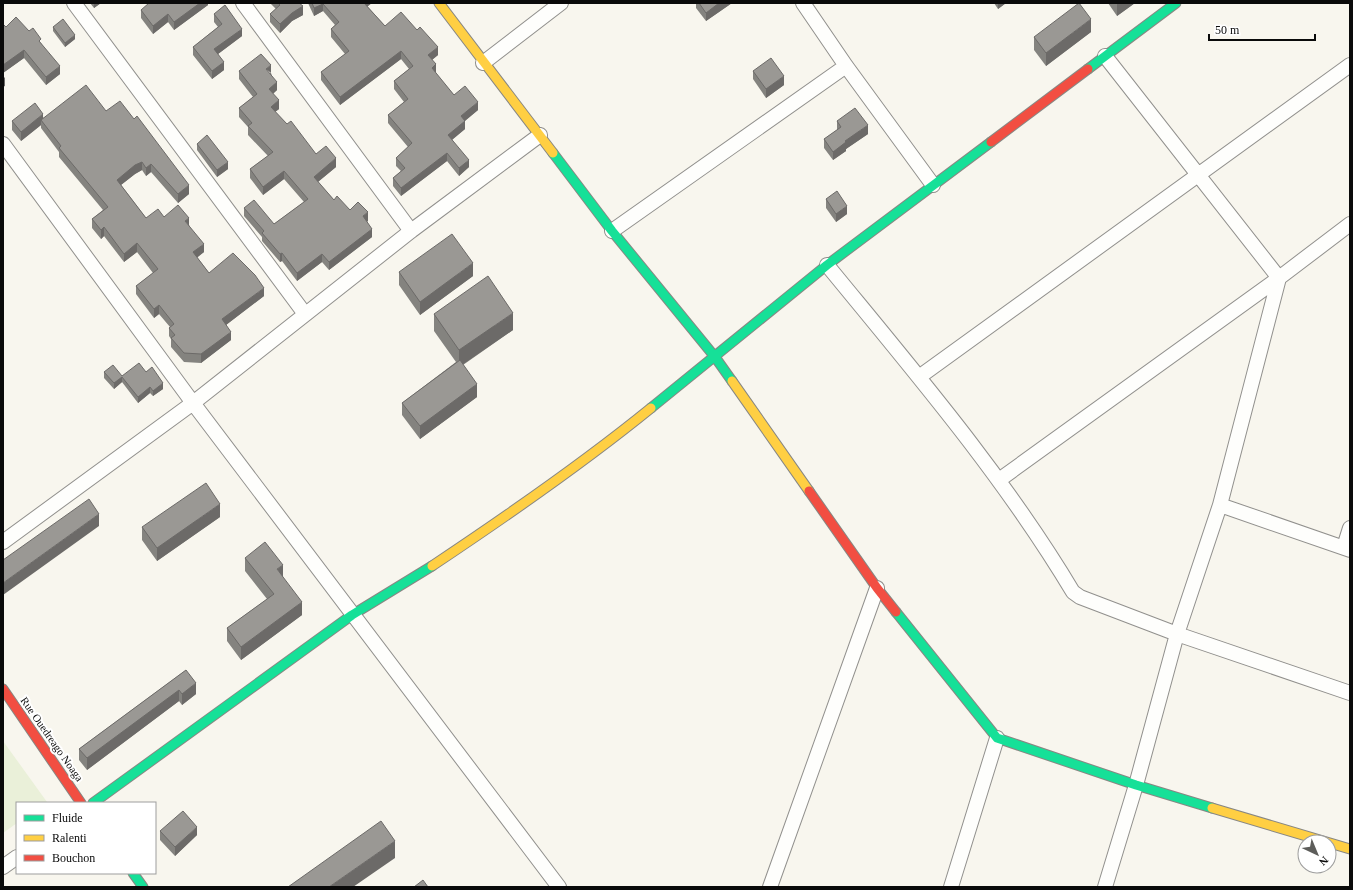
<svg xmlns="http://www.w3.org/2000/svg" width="1353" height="890" font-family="'Times New Roman',serif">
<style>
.pitch{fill:#eaf0d9}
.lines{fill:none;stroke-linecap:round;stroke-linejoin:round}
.street-casing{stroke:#91908d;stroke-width:16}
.fast-casing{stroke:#888783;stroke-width:11}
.slow-casing{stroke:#888783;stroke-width:11}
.jam-casing{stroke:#888783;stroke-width:11}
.street{stroke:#fefefc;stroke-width:14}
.fast{stroke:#16e098;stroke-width:9}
.slow{stroke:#ffcf43;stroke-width:9}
.jam{stroke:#f24e42;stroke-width:9}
.wall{fill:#84837f}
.shaded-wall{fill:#6c6a68}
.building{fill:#9a9894;stroke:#6c6a68}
.labels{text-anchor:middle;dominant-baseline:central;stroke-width:4;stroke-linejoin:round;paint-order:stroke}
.street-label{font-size:11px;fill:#0a0a0a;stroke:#fff}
</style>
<rect width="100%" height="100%" fill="#f8f6ee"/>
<path class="pitch" d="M3,741L47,802L17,803V823L3,833Z"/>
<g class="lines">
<defs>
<path id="street" d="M74,3L305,314
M243,3L411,231
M803,3L846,66L933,185
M483,63L561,3
M3,144L193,403L559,887
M612,231L846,66
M827,265C913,370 1003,475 1073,592L1080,597L1177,634L1350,693
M919,377L1350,65
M999,480L1279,278L1350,224
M1220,505L1350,550
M3,542L193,403L411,231L540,135
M1344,547L1350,528
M3,867L17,857
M770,887L877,588
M951,887L997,738
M1105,887L1136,785L1177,634L1220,505L1279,278L1105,56"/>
<path id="fast" d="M1088,69L1176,3
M553,153L612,231L715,357L732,381
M651,408L827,265L991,142
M896,612L997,738L1136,785L1212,808
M93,803L352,615L432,566
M133,873L143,887"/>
<path id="slow" d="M439,3L553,153
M732,381L809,491
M432,566C507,516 581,465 651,408
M1212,808L1350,849"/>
<path id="jam" d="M991,142L1088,69
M809,491L877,588L896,612
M3,689L81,803"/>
</defs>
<use href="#street" class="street-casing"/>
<use href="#fast" class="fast-casing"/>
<use href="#slow" class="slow-casing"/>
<use href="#jam" class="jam-casing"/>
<use href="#street" class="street"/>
<use href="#fast" class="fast"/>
<use href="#slow" class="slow"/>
<use href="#jam" class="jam"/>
</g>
<path class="wall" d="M90,3H101L94,8Z
M208,3V5L174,30L168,22L153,34L141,18V10Z
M270,3H299L303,15L292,21L280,33L270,22V14L276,9Z
M308,3H372L367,6L385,26L438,55L432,60L436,72L435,73L454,95L478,110L465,121V129L452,140L469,167L459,176L447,161L401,196L393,186V178L401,171L396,166V158L408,147L388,123V115L404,102L394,89V81L409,69L401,59L340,105L321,80V72L345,54L331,37V29L335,25L323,11L314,16Z
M696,3H732L706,21L696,8Z
M994,3H1006L998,9Z
M1108,3H1135L1117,16Z
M214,14L242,36L218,54L224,70L212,79L193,55V47L218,27L214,22Z
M3,24L6,27L29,31L41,43L60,74L46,85L24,58L3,73Z
M53,27L75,39L65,47L53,31Z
M1091,32L1046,66L1034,50V37Z
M239,71L271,73L277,90L273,94L279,109L275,112L316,154L336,167L318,182L334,200L368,221H367L372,237L329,270L322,262L297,281L282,261L280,262L262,241V237L244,216V208L274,224L304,202L284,179L263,195L250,178V169L268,156L248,135V127L239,117V108L253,97L239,79Z
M753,71L784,85L766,98L753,79Z
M106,111L189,194L178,203L151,172L146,176L142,170L135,174L121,185L146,218L164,217L189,225L204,252L197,257L209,273L264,296L226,325L231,340L201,363L184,362L171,347V339L169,336V328L170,327L159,314L154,318L136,294V286L153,273L137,252L124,262L104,236L101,239L92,228V219L103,210L59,157V152L41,128V125L21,141L12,130V121Z
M837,121L868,134L846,149V151L833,160L824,148V139L837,130Z
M197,144L228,169L217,177L197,150Z
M826,199L847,214L836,222L826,208Z
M399,272L473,276L420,315L399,285Z
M434,314L513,330L463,365L477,397L420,439L402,415V403L456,362L434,331Z
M104,372L122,376L146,372L163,389L153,396L150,393L138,403L122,382L114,389L104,378Z
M220,517L157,561L142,540V527Z
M245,558L283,577L302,615L241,660L227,641V628L267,599L245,571Z
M186,670L196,694L182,705L179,701L87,770L79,760V749Z
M160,831L197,835L175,856L160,840Z"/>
<path class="shaded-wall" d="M94,3H101L94,8Z
M200,3H208V5L174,30V22Z
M363,3H372L363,10Z
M719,3H732L706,21V13Z
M998,3H1006L998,9Z
M1117,3H1135L1117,16Z
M323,4V11L314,16V8Z
M303,6V15L292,21L280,33V24L292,13Z
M168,14V22L153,34V26Z
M1091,19V32L1046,66V53Z
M242,29V36L214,57V49Z
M75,35V39L65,47V43Z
M438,47V55L428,63V55Z
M24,50V58L3,73V65Z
M401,51V59L340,105V97Z
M224,62V70L212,79V71Z
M436,64V72L432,76V68Z
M271,65V73L266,69Z
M60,66V74L46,85V77Z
M784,76V85L766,98V89Z
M5,77V86L3,87V79Z
M277,82V90L269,97V89Z
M279,100V109L271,115V107Z
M478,102V110L461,124V116Z
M43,114V123L41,120V125L21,141V132Z
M465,121V129L448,143V135Z
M868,125V134L846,149V151L833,160V152L845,141Z
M447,153V161L401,196V188Z
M336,158V167L314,185V177Z
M469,160V167L459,176V168Z
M142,162V170L135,174L117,188V180L135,165Z
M228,162V169L217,177V170Z
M151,164V172L146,176V168Z
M284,171V179L263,195V187Z
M189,185V194L178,203V194Z
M847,206V214L836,222V214Z
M368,212V221L363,224V216Z
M189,218V226L185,221Z
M104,227V236L101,239V230Z
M372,229V237L329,270V262Z
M137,243V252L124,262V254Z
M204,244V252L193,261V252Z
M282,253V261L280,262V254Z
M322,254V262L297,281V273Z
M473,263V276L420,315V302Z
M264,288V296L222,328V319Z
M159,305V314L154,318V309Z
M513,313V330L459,367V350Z
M231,332V340L201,363V354Z
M122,377V382L114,389V383Z
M163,383V389L153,396V391Z
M477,384V397L420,439V426Z
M150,387V393L138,403V397Z
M220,504V517L157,561V548Z
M99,514V526L3,595V583Z
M283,565V578L277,569Z
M302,602V615L241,660V647Z
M196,683V694L182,705V694Z
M179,690V701L87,770V758Z
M197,827V835L175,856V847Z
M395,841V858L353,887H329Z"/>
<path class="building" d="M149,3H200L174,22L168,14L153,26L141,10Z
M278,3H299L303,6L292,13L280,24L270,14L280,5Z
M312,3H364L385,26L401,12L417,30L420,27L438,47L428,55L436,64L432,68L454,95L465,86L478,102L461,116L465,121L448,135L469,160L459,168L447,153L401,188L393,178L405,168L396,158L412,143L388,115L408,99L394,81L413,66L401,51L340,97L321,72L349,51L331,29L339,22L323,4L314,8Z
M699,3H719L706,13Z
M1079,3L1091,19L1046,53L1034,37Z
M225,5L242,29L214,49L224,62L212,71L193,47L222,24L214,14Z
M16,17L29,31L33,28L41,39L39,41L60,66L46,77L24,50L3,65V24L6,27Z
M63,19L75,35L65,43L53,27Z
M261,54L271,65L266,69L277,82L269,89L279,100L271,107L287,124L291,121L316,154L326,146L336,158L314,177L334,200L337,196L350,210L358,202L368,212L363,216L372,229L329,262L322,254L297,273L282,253L280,254L262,233L264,231L244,208L254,200L274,224L308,199L284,171L263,187L250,169L273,152L248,126L252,123L239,108L257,94L239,71Z
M771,58L784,76L766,89L753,71Z
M86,85L106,111L120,101L134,119L137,116L189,185L178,194L151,164L146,168L142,162L135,165L117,180L146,218L158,209L164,217L178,205L189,218L185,221L204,244L193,252L209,273L233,253L255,275L264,288L222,319L231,332L201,354L184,353L171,338L175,335L169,328L174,324L159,305L154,309L136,286L158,269L137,243L124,254L104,227L101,230L92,219L108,207L59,148L61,146L41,120Z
M35,103L43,114L21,132L12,121Z
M855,108L868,125L845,141L846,142L833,152L824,139L841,127L837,121Z
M207,135L228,162L217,170L197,144Z
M837,191L847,206L836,214L826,199Z
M452,234L473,263L420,302L399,272Z
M488,276L513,313L459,350L434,314Z
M460,360L477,384L420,426L402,403Z
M139,363L146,372L152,367L163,383L153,391L150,387L138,397L122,377L114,383L104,372L113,365L122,376Z
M206,483L220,504L157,548L142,527Z
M89,499L99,514L3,583V560Z
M265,542L283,565L277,569L302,602L241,647L227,628L274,594L245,558Z
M186,670L196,683L182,694L179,690L87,758L79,749Z
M183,811L197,827L175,847L160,831Z
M381,821L395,841L329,887H288Z
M423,880L428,887H414Z"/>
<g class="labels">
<g class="street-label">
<text transform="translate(52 739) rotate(55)">Rue Ouedreago Noaga</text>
</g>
</g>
<rect width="1353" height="890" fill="none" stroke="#0a0a0a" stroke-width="8"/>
<rect x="16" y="802" width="140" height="72" fill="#ffffff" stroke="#9d9d9d"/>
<rect x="24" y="815" width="20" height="6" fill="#16e098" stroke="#9d9d9d"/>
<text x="52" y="822" font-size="12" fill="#0a0a0a">Fluide</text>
<rect x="24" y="835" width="20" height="6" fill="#ffcf43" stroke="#9d9d9d"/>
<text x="52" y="842" font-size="12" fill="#0a0a0a">Ralenti</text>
<rect x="24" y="855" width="20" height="6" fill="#f24e42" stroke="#9d9d9d"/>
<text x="52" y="862" font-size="12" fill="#0a0a0a">Bouchon</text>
<g transform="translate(1317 854) rotate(136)"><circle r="19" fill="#ffffff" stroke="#9d9d9d"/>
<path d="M0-3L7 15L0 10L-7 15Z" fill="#5d5d5a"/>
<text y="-6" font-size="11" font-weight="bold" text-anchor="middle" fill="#0a0a0a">N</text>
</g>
<path d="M1209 34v6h106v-6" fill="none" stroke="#0a0a0a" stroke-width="2"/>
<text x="1215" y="34" font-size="12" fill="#0a0a0a" stroke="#ffffff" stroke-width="3" paint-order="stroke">50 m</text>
</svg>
